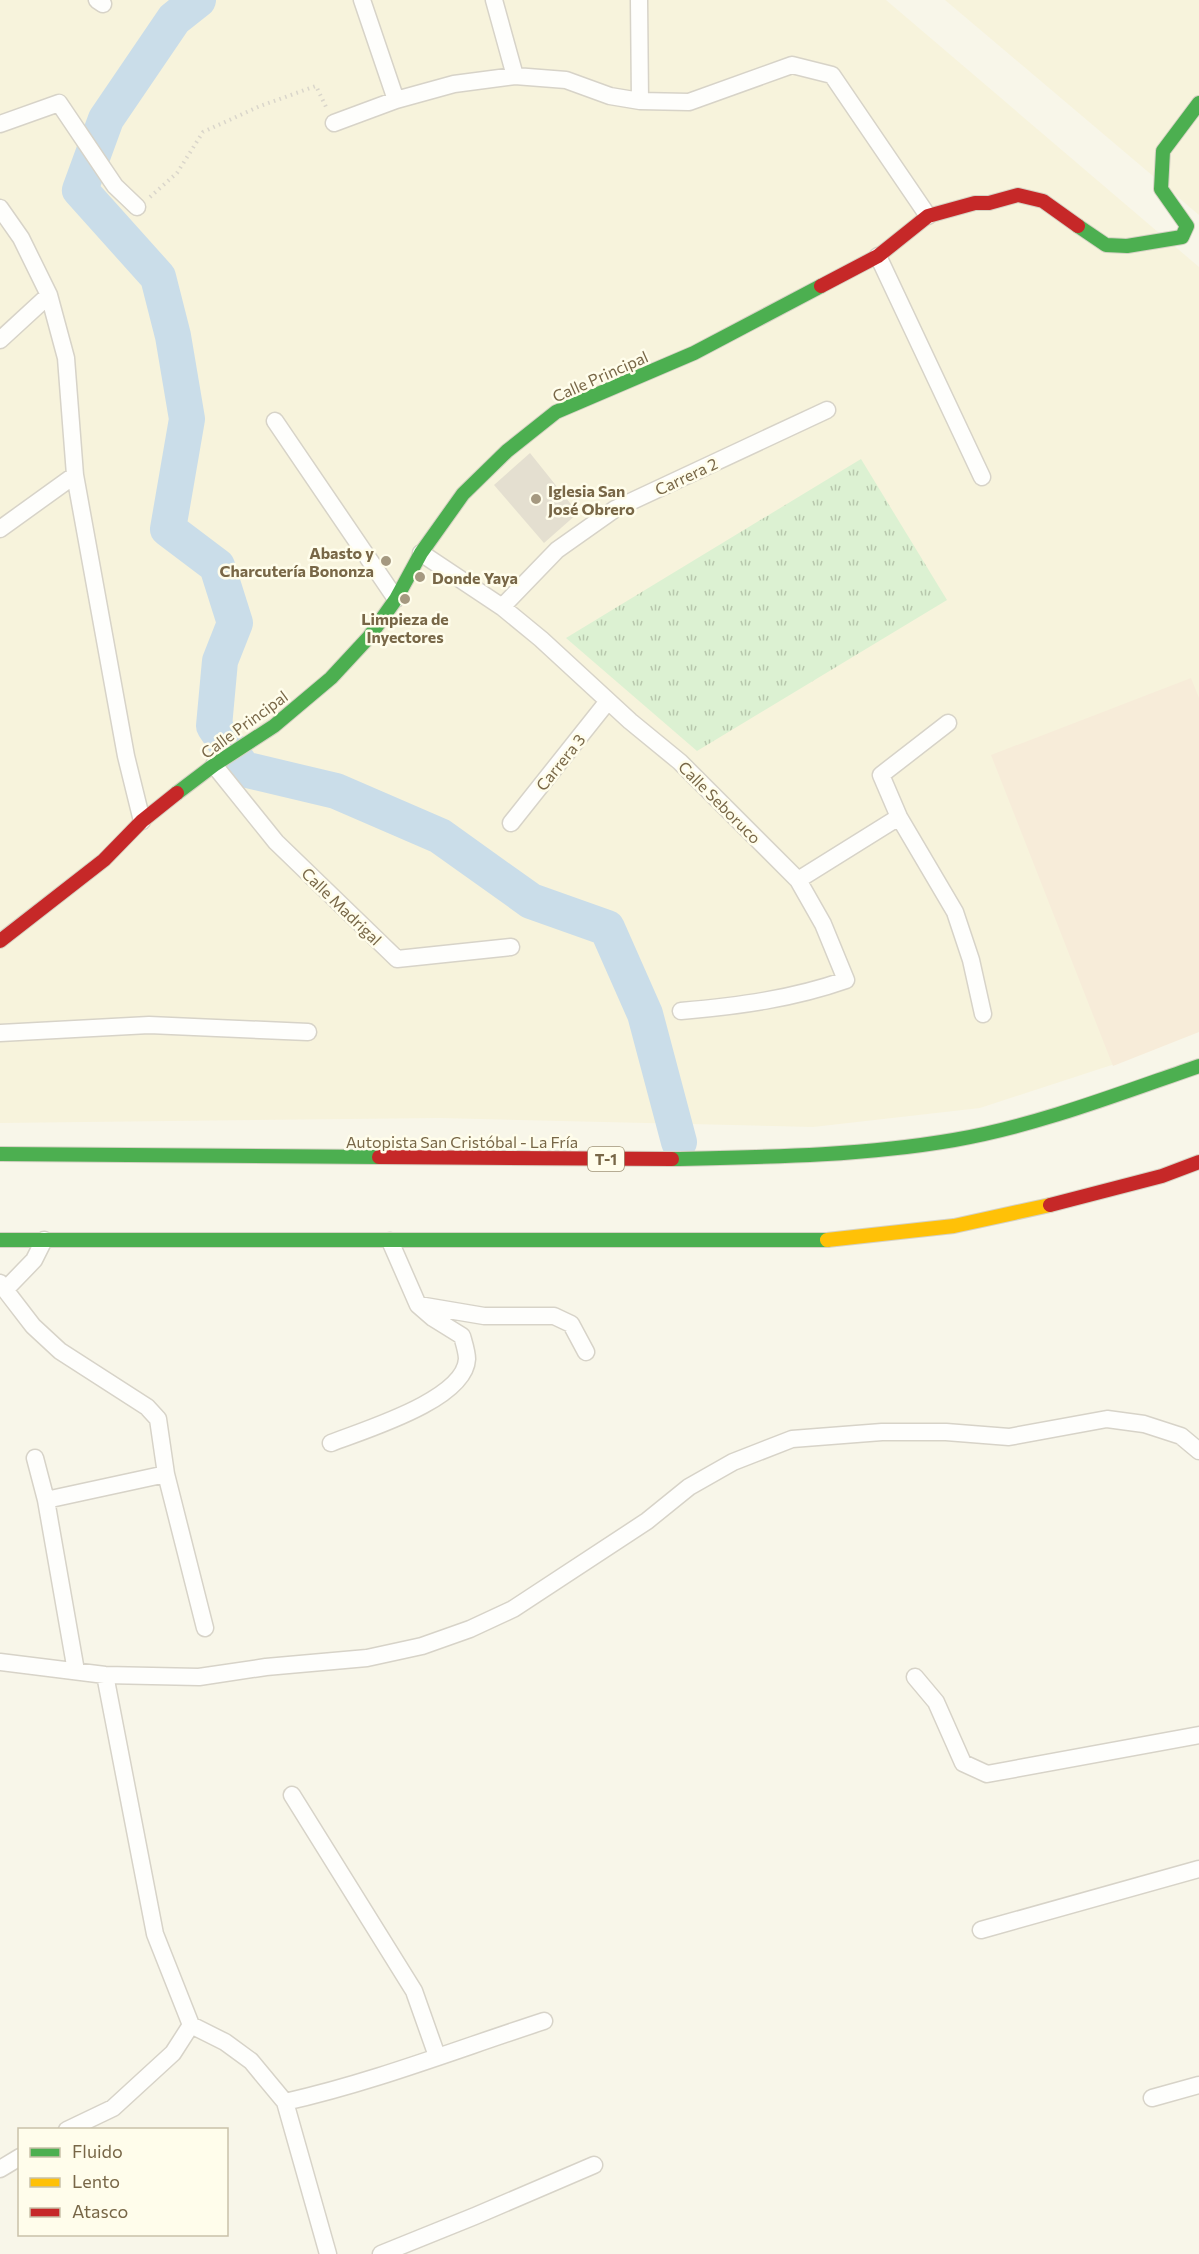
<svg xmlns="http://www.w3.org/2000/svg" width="1199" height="2254" font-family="Commissioner,sans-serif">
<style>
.residential{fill:#f7f3dc}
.commercial{fill:#f7ecd9}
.grass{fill:url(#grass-tufts)}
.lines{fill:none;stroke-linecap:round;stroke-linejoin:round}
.river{stroke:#cadde9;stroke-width:36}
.building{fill:#e4dfd0}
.street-casing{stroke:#d7d3c8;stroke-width:19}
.fast-casing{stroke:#d6d2c4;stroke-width:16}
.slow-casing{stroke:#d6d2c4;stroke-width:16}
.jam-casing{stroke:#d6d2c4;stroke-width:16}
.path{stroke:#dad6cb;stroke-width:4;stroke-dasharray:1.5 4.5;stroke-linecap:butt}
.street{stroke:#fefefc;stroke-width:16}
.fast{stroke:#4caf50;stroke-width:14}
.slow{stroke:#ffc107;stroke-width:14}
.jam{stroke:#c62828;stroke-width:14}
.poi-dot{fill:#a59980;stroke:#fffdeb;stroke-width:2}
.labels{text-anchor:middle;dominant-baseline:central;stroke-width:5;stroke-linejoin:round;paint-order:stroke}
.shield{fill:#fffdeb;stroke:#a09478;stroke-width:1.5}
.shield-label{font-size:15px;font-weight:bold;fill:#786747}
.street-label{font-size:16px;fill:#786747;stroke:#fffdeb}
.poi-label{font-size:16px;font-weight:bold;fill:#786747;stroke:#fffdeb;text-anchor:start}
</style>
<defs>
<pattern id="grass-tufts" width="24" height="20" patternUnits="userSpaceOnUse" patternTransform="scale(1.5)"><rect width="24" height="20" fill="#dcf1d2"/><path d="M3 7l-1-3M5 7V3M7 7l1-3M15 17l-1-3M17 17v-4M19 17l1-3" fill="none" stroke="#b7c7ac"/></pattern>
</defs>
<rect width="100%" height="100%" fill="#f8f6e9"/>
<path class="residential" d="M0,0H886L1199,267V1028L1127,1060L980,1108L813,1127L440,1118L0,1123Z
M945,0H1199V215Z"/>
<path class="commercial" d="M1191,678L1199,698V1032L1113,1066L991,755Z"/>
<path class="grass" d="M861,459L947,600L697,751L566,638Z"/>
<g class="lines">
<path class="river" d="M198,0L174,19L106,119L80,190L158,277L173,336L187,419L168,529L217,566L235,623L220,661L214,726L243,769L336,791L440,836L531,901L607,928L645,1014L679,1142"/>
</g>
<path class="building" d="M530,453L578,513L544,543L494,485Z"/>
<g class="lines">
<defs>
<path id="street" d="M97,0L103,4
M362,0L396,100
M494,0L515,76
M639,0L640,101
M334,123L396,100L454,84L515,76L566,80L610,96L640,101L689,102L792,65L832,75L928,216
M0,124L59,103L115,186L137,207
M0,208L21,238L49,295L66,358L75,475L126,756L142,821
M878,256L982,477
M0,340L49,295
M275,421L396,599
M0,529L75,475
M421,553L502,607L541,639L630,721L680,762L798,880L823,924L846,980C792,999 738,1006 681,1011
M502,607L557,550L615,509L827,410
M948,723L881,775L899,817L955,912L971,960L983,1014
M214,765L276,842L397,959L511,947
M511,823L608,701
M798,880L899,817
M0,1033L149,1025L308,1032
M0,1283L33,1326L60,1351L147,1407L158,1419L166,1474
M6,1289L34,1260L44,1240
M419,1305L484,1316H554L571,1324L586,1352
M331,1443C364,1430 465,1400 467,1359C467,1352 464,1343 462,1336L433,1318L418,1305L390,1241
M35,1458L46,1500L76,1671
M46,1500L166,1474L205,1628
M0,1662L105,1675L199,1677L266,1667L367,1658L422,1646L470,1629L513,1609L647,1521L689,1487L733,1462L792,1439L882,1432H946L1009,1437L1107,1419L1144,1424L1181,1436L1199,1451
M105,1675L155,1934L191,2025L225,2042L251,2061L285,2102C374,2082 458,2049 544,2021
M915,1677L936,1702L963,1763L987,1774L1199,1735
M292,1795L414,1991L437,2056
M981,1930L1199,1869
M1152,2098L1199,2085
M285,2102L328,2254
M67,2130L113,2108L173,2053L191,2025
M0,2169L20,2157
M381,2254L475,2216L594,2165"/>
<path id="fast" d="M1078,226L1106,245L1127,246L1182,237L1187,226L1161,189L1163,151L1199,103
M177,793L214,765L274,726L331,678L369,637L396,599L421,553L463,494L507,451L556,412L694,353L821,286
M0,1154L379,1157
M672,1159C766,1157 861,1156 954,1140C1039,1125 1118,1094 1199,1066
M0,1240H827"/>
<path id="slow" d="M827,1240L954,1226L1050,1205"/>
<path id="jam" d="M821,286L878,256L928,216L975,203H989L1018,195L1043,201L1078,226
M0,941L104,860L142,821L177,793
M379,1157L672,1159
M1050,1205L1162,1176L1199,1162"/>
</defs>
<use href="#street" class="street-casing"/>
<use href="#fast" class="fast-casing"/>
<use href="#slow" class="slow-casing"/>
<use href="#jam" class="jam-casing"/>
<path class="path" d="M150,197L177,173L203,132L260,106L316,86L327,109"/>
<use href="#street" class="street"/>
<use href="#fast" class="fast"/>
<use href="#slow" class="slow"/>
<use href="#jam" class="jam"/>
</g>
<g class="poi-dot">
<circle cx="536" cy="499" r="6"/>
<circle cx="386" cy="561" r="6"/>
<circle cx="420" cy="577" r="6"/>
<circle cx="405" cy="599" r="6"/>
</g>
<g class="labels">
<rect class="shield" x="588" y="1147" width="36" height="24" rx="4.5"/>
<g class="shield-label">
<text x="606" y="1159">T-1</text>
</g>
<g class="street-label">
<text transform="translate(600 376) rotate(-24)">Calle Principal</text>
<text transform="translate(686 476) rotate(-25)">Carrera 2</text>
<text transform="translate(244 724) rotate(-36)">Calle Principal</text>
<text transform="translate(560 762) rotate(-51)">Carrera 3</text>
<text transform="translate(720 802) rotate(45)">Calle Seboruco</text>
<text transform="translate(342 906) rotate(44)">Calle Madrigal</text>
<text x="462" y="1141">Autopista San Cristóbal - La Fría</text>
</g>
<g class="poi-label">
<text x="548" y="490">Iglesia San<tspan x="548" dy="18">José Obrero</tspan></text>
<text x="374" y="552" text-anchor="end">Abasto y<tspan x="374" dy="18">Charcutería Bononza</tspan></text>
<text x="432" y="577">Donde Yaya</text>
<text x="405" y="618" text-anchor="middle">Limpieza de<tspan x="405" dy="18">Inyectores</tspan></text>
</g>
</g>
<rect x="18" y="2128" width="210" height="108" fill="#fffdeb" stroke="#c9c1a9" stroke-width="1.5"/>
<rect x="30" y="2148" width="30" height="9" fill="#4caf50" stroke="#c9c1a9" stroke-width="1.5"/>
<text x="72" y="2158" font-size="18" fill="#786747">Fluido</text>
<rect x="30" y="2178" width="30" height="9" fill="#ffc107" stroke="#c9c1a9" stroke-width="1.5"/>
<text x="72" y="2188" font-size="18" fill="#786747">Lento</text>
<rect x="30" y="2208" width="30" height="9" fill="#c62828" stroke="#c9c1a9" stroke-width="1.5"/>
<text x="72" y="2218" font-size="18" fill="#786747">Atasco</text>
</svg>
